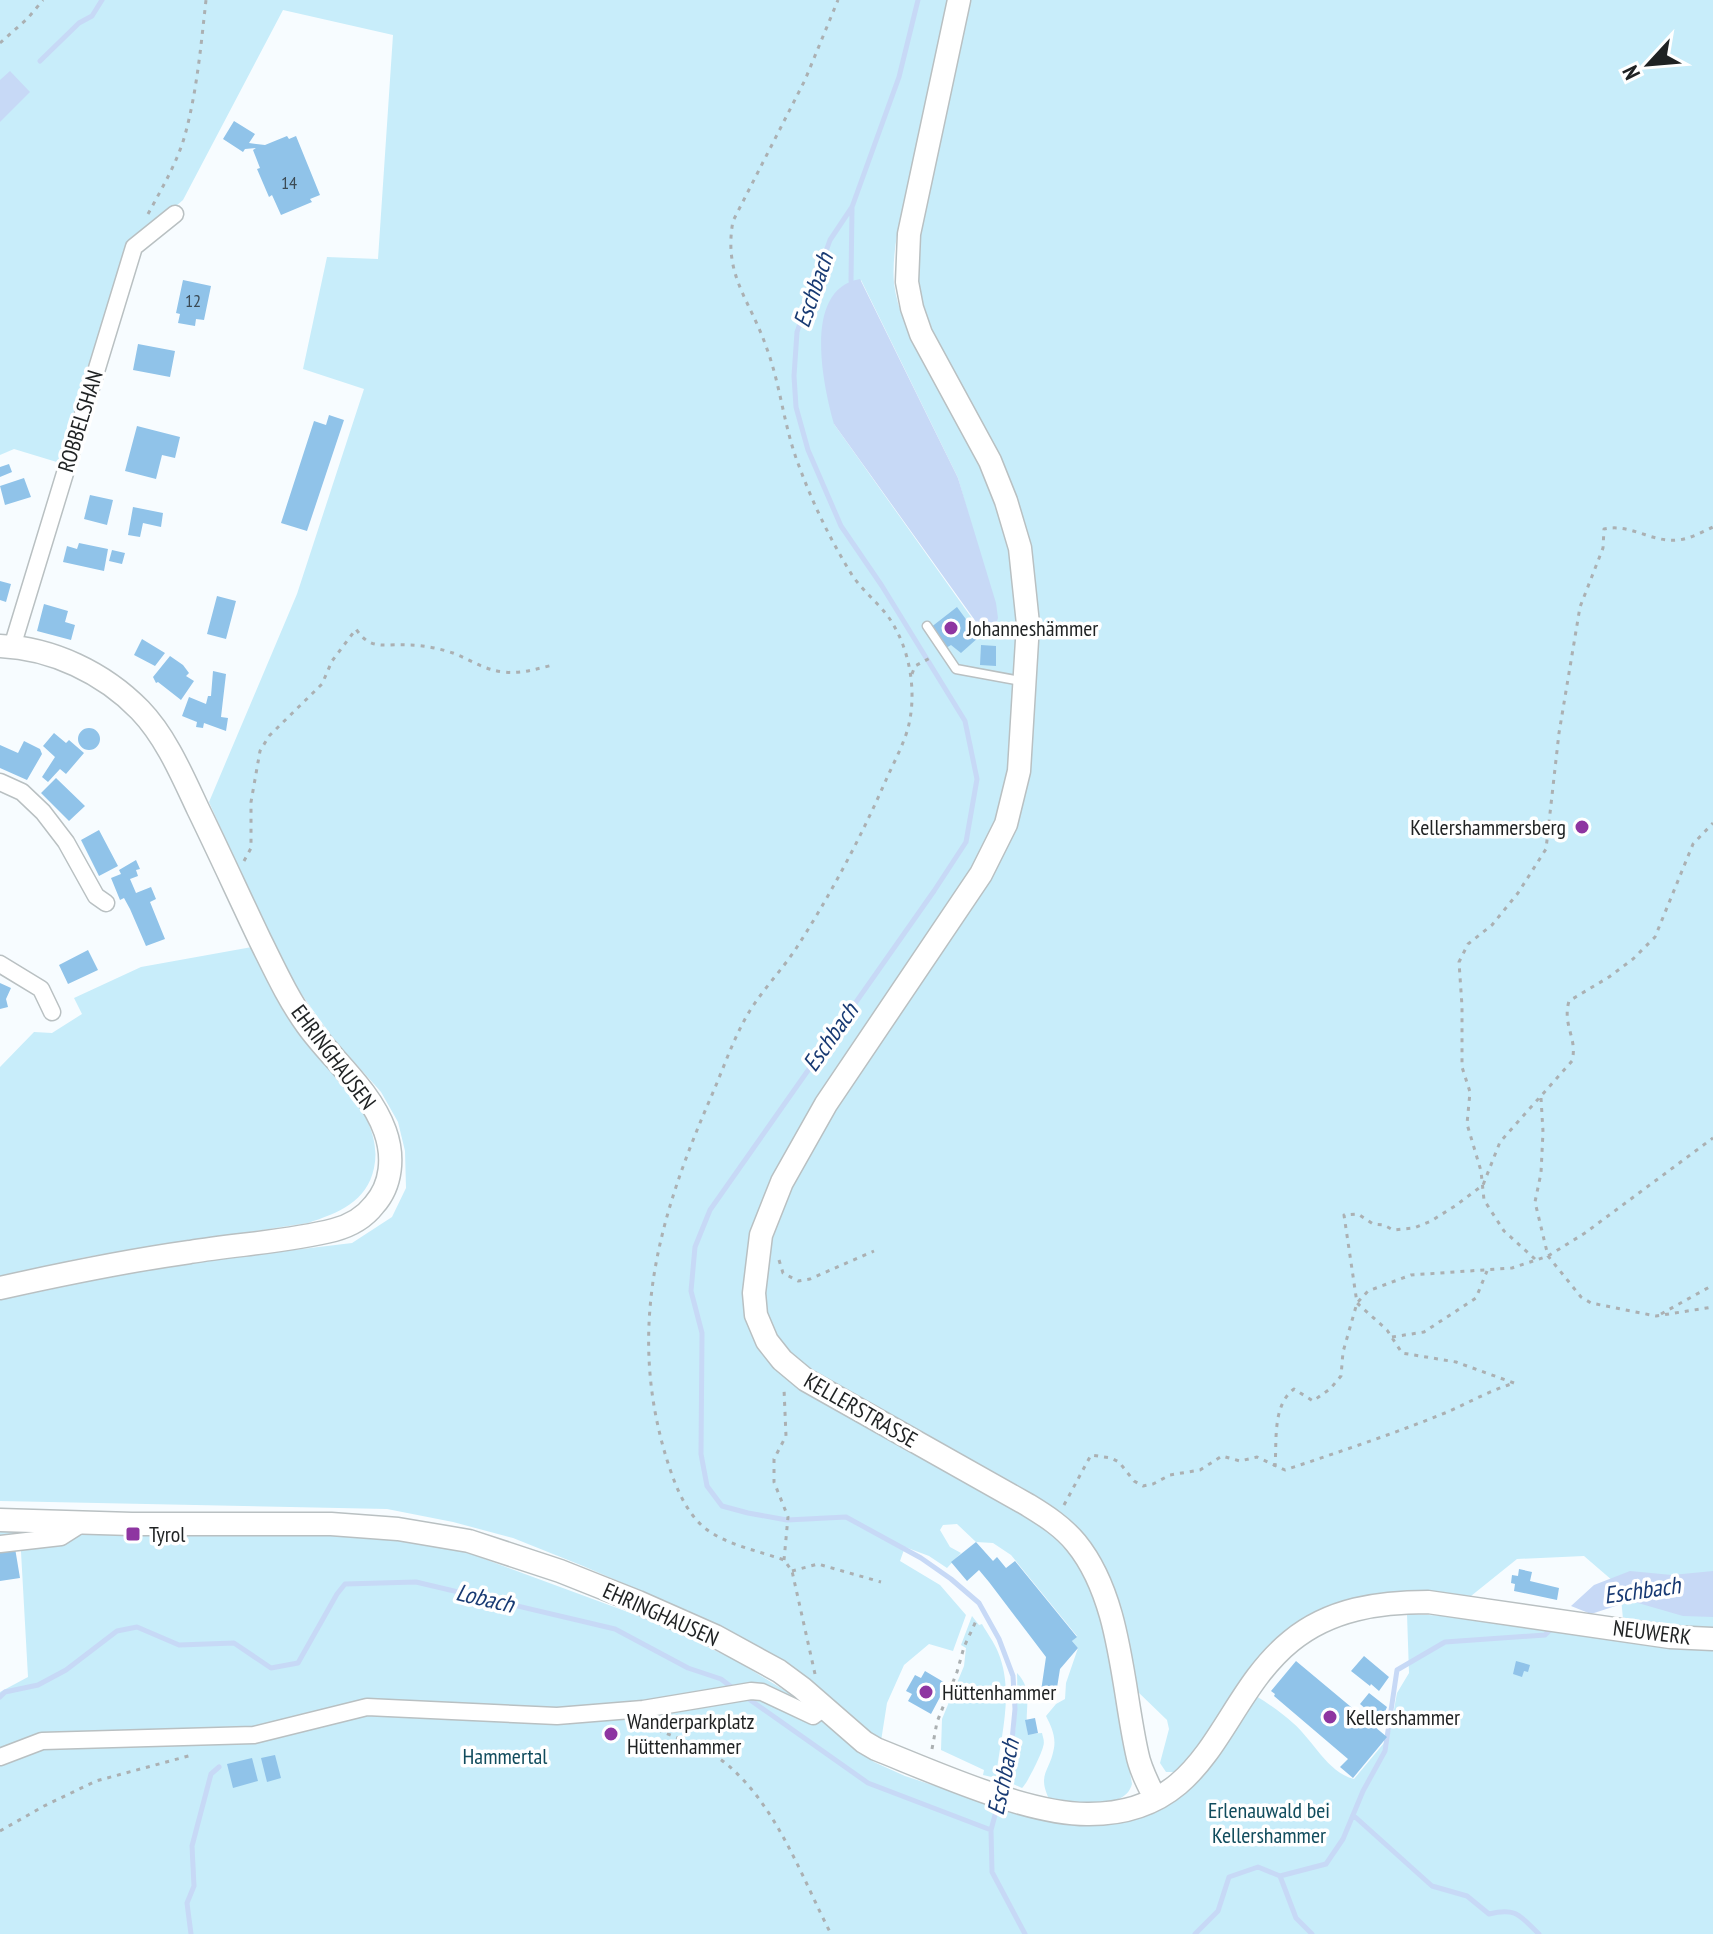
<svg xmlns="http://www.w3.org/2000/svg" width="1713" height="1934" font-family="'PT Sans Narrow',sans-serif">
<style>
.green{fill:#c8edfa;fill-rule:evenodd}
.water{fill:#c7d9f6}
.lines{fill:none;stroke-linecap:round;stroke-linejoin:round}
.stream{stroke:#c7d9f6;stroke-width:5}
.building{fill:#90c3e9}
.service-casing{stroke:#b9c0c2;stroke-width:11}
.minor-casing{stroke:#b9c0c2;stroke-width:19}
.secondary-casing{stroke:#b9c0c2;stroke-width:25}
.path{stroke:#abb0b2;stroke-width:3;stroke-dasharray:4 6;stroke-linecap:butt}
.service{stroke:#fff;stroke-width:8}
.minor{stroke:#fff;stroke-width:16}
.secondary{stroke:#fff;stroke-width:22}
.poi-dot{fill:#8e35a1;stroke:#fff;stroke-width:3}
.labels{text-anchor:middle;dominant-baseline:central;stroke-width:7;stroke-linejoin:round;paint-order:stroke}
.number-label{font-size:18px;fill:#3b4a54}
.street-label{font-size:22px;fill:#1f2223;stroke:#fff}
.poi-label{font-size:22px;fill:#1f2223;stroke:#fff;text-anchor:start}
.park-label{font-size:22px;fill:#114c5d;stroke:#fff}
.water-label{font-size:24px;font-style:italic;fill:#183a73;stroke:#fff}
</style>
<rect width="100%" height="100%" fill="#f7fcff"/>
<path class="green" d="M0,0H948C936,56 924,113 911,169C904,206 891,246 894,283C900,337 950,403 975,451C1021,538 1019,618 1013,712C1010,743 1010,775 1002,805C990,847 963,882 939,918C908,964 878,1010 847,1056C793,1137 721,1231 753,1333L1050,1528L1083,1568L1106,1631L1132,1784C1125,1812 1070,1804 1049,1799C1037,1773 1050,1772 1054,1748C1056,1736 1051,1726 1046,1716L1056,1704L1065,1699L1066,1683L1078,1648L1072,1641L1077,1636L1011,1555L993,1543L976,1542L957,1524L943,1525L940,1530L950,1547L961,1553L947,1568L929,1556L905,1547L900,1561L940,1585L966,1615L953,1651L929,1644L904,1665L887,1703L881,1741L857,1725L800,1673L744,1640L660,1599L583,1566L513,1538L453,1522L387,1509L0,1501V1300L162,1266L352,1243L392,1217L406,1188L405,1151L398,1122L381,1092L332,1037L295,985L254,903L209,802L297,594L364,389L303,369L327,257L378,259L393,35L283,10L183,200L130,246L60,463L14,449L0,455ZM861,280L958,478L974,534L976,624L834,424Z
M968,0H1713V1629H1678L1623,1619L1620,1587L1584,1556L1517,1559L1471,1596L1407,1592L1343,1602L1221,1718L1181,1768L1174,1772H1166L1160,1763L1169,1729L1167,1720L1137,1691L1091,1549L848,1397L792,1358L770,1330L761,1288L777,1212L828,1115L999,860L1034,583L921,307L914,251Z
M252,947C265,972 275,1002 292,1024C322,1064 386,1113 374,1168C367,1202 338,1213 308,1223L86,1257L0,1277V1067L34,1032L52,1033L82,1014L74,998L141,967Z
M0,1530L357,1535L439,1546L471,1554L655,1622L735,1660L797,1698L813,1714L874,1762L905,1776L999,1807L1087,1825L1129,1819L1173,1799L1203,1776L1256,1696C1269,1704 1282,1713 1293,1723C1313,1740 1327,1772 1354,1779L1389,1737L1397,1693L1409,1673L1407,1614L1470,1617L1713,1648V1934H0V1692L28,1677L20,1534L0,1535Z
M972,1616L979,1625L982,1624C987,1633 994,1642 998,1652C1015,1693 1000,1737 996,1778L983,1775L984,1770L941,1750L942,1719L964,1666L966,1648L961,1645Z
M1017,1673C1035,1691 1023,1712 1028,1734L1042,1733C1043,1738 1045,1741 1043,1747C1041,1755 1027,1784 1022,1788L1011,1783C1015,1769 1013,1758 1014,1744C1016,1720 1018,1698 1017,1673Z"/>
<path class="water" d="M10,71L30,92L0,122V80Z
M860,279L958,478L996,603L998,618L994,629L984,633L834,424C823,385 802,289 860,279Z
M1630,1571L1672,1575L1713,1571V1617L1683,1616L1631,1601L1591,1614L1571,1606L1594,1585Z"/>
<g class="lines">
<path class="stream" d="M918,0L899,77L852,207L830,240L797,332L794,376L796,407L808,450L841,526L882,586L965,721L977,779L966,842L934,891L710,1210L695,1247L691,1291L702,1333L701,1454L707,1486L722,1506L748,1513L787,1520L846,1517L921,1558L951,1579L979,1603L999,1639L1013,1676L1015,1709L1010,1761L1002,1790
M40,61L79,23L92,16L102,0
M851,281L852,208
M0,1697L5,1692L38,1685L66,1670L117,1631L137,1627L179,1645L234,1643L271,1668L298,1663L337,1594L345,1584L416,1582L615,1629L688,1668L721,1679L734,1689
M746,1697L868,1783L991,1830
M998,1804L991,1830L992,1872L1025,1934
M1353,1815L1432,1886L1467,1896L1489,1914C1517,1907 1520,1916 1539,1934
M1280,1876L1296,1918L1312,1934
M191,1934L187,1903L194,1886L192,1846L211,1774L219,1767
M1195,1934L1218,1911L1229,1877L1258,1867L1280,1876L1326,1864L1343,1839L1363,1791L1385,1751L1397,1670L1445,1642L1545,1635L1553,1627"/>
</g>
<path class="building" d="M234,121L255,134L249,143L265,145L287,136L289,139L296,136L320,195L310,199L312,202L281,215L272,195L269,197L257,169L260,168L253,150L256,148L245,149L243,152L223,139Z
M183,280L211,286L204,320L196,319L195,326L178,323L180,314L176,313Z
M138,344L175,351L170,377L133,370Z
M329,415L344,420L307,531L281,523L314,421L326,425Z
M137,426L180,437L175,458L162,455L156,479L125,471Z
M9,464L12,472L0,477V467Z
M24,478L31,497L5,505L0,486Z
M90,495L113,500L107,525L84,519Z
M133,507L163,513L161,527L143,523L140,537L128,535Z
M79,543L108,549L104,571L63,562L67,546L77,549Z
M112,550L125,553L122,564L109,561Z
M0,581L11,584L6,602L0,600Z
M217,596L236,601L226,639L207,634Z
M44,604L68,611L65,622L75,625L71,640L37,631Z
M957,607L979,637L961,653L951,645L946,648L930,628Z
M142,639L165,653L155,666L134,655Z
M981,645L996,646V666L980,665Z
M170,656L183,665L189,673L186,676L194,681L181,700L158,682L156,683L153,677Z
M213,671L226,674L221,717L228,718L226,731L204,723L203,728L196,727L197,722L182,716L189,697L206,704L208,696H211Z
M78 739a11 11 0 1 1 22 0a11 11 0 1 1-22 0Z
M54,733L66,743L69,740L84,753L66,774L60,769L48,782L42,777L55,757L43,746Z
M24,741L40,749L42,754L27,780L0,768V745L18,753Z
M56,778L85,806L69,821L41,793Z
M99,830L118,866L99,876L81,840Z
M136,860L140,869L136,870L138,876L130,879L136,893L151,887L156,899L150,902L165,939L146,946L130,909L124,898L120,900L111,878L121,874L119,870Z
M88,950L98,970L68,984L59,965Z
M0,983L11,988L6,999L8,1007L0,1009Z
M976,1542L993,1561L997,1557L1006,1568L1015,1561L1077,1637L1072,1641L1078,1648L1060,1669L1056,1694L1041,1691L1046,1657L989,1582L979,1570L967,1581L951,1562Z
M15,1548L20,1578L0,1581V1551Z
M1519,1569L1532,1572L1530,1581L1559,1588L1557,1600L1514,1591L1515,1584L1511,1583L1512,1575L1518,1576Z
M1364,1656L1389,1677L1379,1691L1371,1684L1370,1686L1351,1671Z
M1296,1661L1387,1737L1353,1778L1340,1767L1348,1759L1274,1696L1275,1694L1271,1691Z
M1516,1661L1530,1665L1528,1672L1524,1671L1522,1677L1513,1674Z
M925,1671L947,1684L931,1714L908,1701L912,1694L906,1691L915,1675L921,1678Z
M1369,1693L1387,1707L1384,1714L1388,1717L1385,1720L1383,1717L1381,1722L1360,1704Z
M1035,1718L1038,1733L1028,1735L1025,1720Z
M275,1755L281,1778L267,1782L261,1758Z
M252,1758L258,1781L233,1788L227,1764Z"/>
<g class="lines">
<defs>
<path id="service" d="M927,626L956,669L1021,681"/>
<path id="minor" d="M12,647L134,247L175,214
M0,782L22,792L43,812L66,842L96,896L106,903
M0,964L41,989L52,1012
M0,1544L61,1537L83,1523
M0,1757L42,1741L254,1735L367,1707L557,1716L643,1709L751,1691L762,1692L813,1716L824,1708"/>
<path id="secondary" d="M959,0L909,234L907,282L912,308L921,334L990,461L1006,501L1020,548L1028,624L1019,771L1006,824L981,874L826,1104L782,1182L761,1235L754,1293L756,1315L767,1341L782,1360L806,1380L1028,1505C1046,1516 1063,1527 1076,1543C1121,1598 1122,1686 1137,1753C1140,1769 1148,1784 1155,1798
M0,646C52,648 104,673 140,710C166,737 182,775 198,809C219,852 239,896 260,940C274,968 288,999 307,1025C332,1060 370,1089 385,1131C394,1156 392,1185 374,1205C364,1218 349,1226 334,1230C287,1242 238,1244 190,1252C126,1261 63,1274 0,1288
M0,1520L132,1524H331L398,1529L469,1541L560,1571L638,1602L715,1636L779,1671L802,1688L864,1742L876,1749C934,1772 1028,1815 1089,1814C1213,1814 1217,1701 1291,1641C1330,1609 1379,1602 1428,1602L1670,1637L1713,1639"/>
</defs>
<use href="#service" class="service-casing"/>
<use href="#minor" class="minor-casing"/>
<use href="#secondary" class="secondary-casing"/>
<path class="path" d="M0,43L28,18L43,0
M148,214C162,188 177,163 185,135C197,91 201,45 206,0
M912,674L915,666L932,657
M244,861L251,848V802L260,751L269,736L322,684L332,661L356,629C371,652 386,643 410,645C423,645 441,649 453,653C471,660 484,670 504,672C521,674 536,669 553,665
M1541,1098L1543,1132L1541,1173L1535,1202L1548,1256L1581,1297L1591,1303L1656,1316L1713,1307
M1535,1259L1504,1231L1484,1200L1481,1171L1467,1124L1470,1092L1462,1067V1006L1459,962L1468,944L1492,925L1518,893L1546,849L1559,733L1580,607L1603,548L1604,529C1630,523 1652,543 1678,540C1690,539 1702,532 1713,527
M779,1260L783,1273L798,1281L810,1279L874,1251
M1661,1314L1713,1285
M1392,1337L1424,1332L1476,1298L1487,1271
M1514,1383L1456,1362L1402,1353L1387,1330L1357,1303L1344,1215L1358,1214L1373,1224L1384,1225L1393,1230L1414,1228L1431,1221L1455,1206L1483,1185L1500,1142L1572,1061C1578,1038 1562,1026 1569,1001L1609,977L1633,959L1655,937L1693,844L1713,823
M1275,1467C1277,1442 1272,1405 1294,1389L1313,1401L1330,1389L1341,1376L1343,1352L1357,1303L1368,1291L1411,1275L1512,1268L1548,1256L1585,1233L1713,1138
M1064,1505L1091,1455L1111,1458L1119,1462L1134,1481L1143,1486L1153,1484L1170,1475L1200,1470L1222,1456L1240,1461L1257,1457L1285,1470C1339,1452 1393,1434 1445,1413C1468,1403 1489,1391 1514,1383
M784,1560L788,1517L774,1482V1459L786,1436L784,1389
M792,1571L818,1564L881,1582
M815,1674L792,1571L784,1560C759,1551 727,1545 706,1529C683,1511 672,1477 664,1450C628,1323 660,1214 711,1097C722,1072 731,1045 744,1021C758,994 781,972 797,947C831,894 861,837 886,780C894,762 905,742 909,724C917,688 909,645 887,615C876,601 862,590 852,575C831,541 813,504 799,466C784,428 781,387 767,349C750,299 723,276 733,221L805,80L838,0
M650,1724L652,1727C675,1738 704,1746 724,1762C776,1803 802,1878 831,1934
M932,1749L937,1722L957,1672L964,1647L976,1621
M0,1831L44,1806L96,1781L192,1755"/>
<use href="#service" class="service"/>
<use href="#minor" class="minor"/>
<use href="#secondary" class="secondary"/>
</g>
<g class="poi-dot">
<circle cx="951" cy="628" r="8"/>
<circle cx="1582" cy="827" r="8"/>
<rect x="125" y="1526" width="16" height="16" rx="4"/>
<circle cx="926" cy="1692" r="8"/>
<circle cx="1330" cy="1717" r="8"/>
<circle cx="611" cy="1734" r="8"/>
</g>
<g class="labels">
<g class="number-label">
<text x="289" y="182">14</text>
<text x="193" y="300">12</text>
</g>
<g class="street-label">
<text transform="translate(80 421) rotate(-73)">ROBBELSHAN</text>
<text transform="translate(334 1057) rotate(53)">EHRINGHAUSEN</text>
<text transform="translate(861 1410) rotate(30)">KELLERSTRASSE</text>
<text transform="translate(661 1614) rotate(24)">EHRINGHAUSEN</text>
<text transform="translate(1652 1632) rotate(7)">NEUWERK</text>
</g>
<g class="poi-label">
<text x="967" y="628">Johanneshämmer</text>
<text x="1566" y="827" text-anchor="end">Kellershammersberg</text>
<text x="149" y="1534">Tyrol</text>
<text x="942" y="1692">Hüttenhammer</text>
<text x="1346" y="1717">Kellershammer</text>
<text x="627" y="1721">Wanderparkplatz<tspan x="627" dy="25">Hüttenhammer</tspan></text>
</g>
<g class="park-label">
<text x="505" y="1756">Hammertal</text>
<text x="1269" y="1810">Erlenauwald bei<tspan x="1269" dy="25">Kellershammer</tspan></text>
</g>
<g class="water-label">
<text transform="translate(813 290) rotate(-71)">Eschbach</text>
<text transform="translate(830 1037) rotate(-55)">Eschbach</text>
<text transform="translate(1642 1590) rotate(-8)">Eschbach</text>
<text transform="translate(485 1598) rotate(13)">Lobach</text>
<text transform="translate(1003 1777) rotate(-78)">Eschbach</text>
</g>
</g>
<g transform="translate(1649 64) rotate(244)" stroke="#ffffff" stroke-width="6" paint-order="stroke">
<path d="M0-6L14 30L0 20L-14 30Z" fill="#1f2223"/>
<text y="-12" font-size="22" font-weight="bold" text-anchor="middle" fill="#1f2223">N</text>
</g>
</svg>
